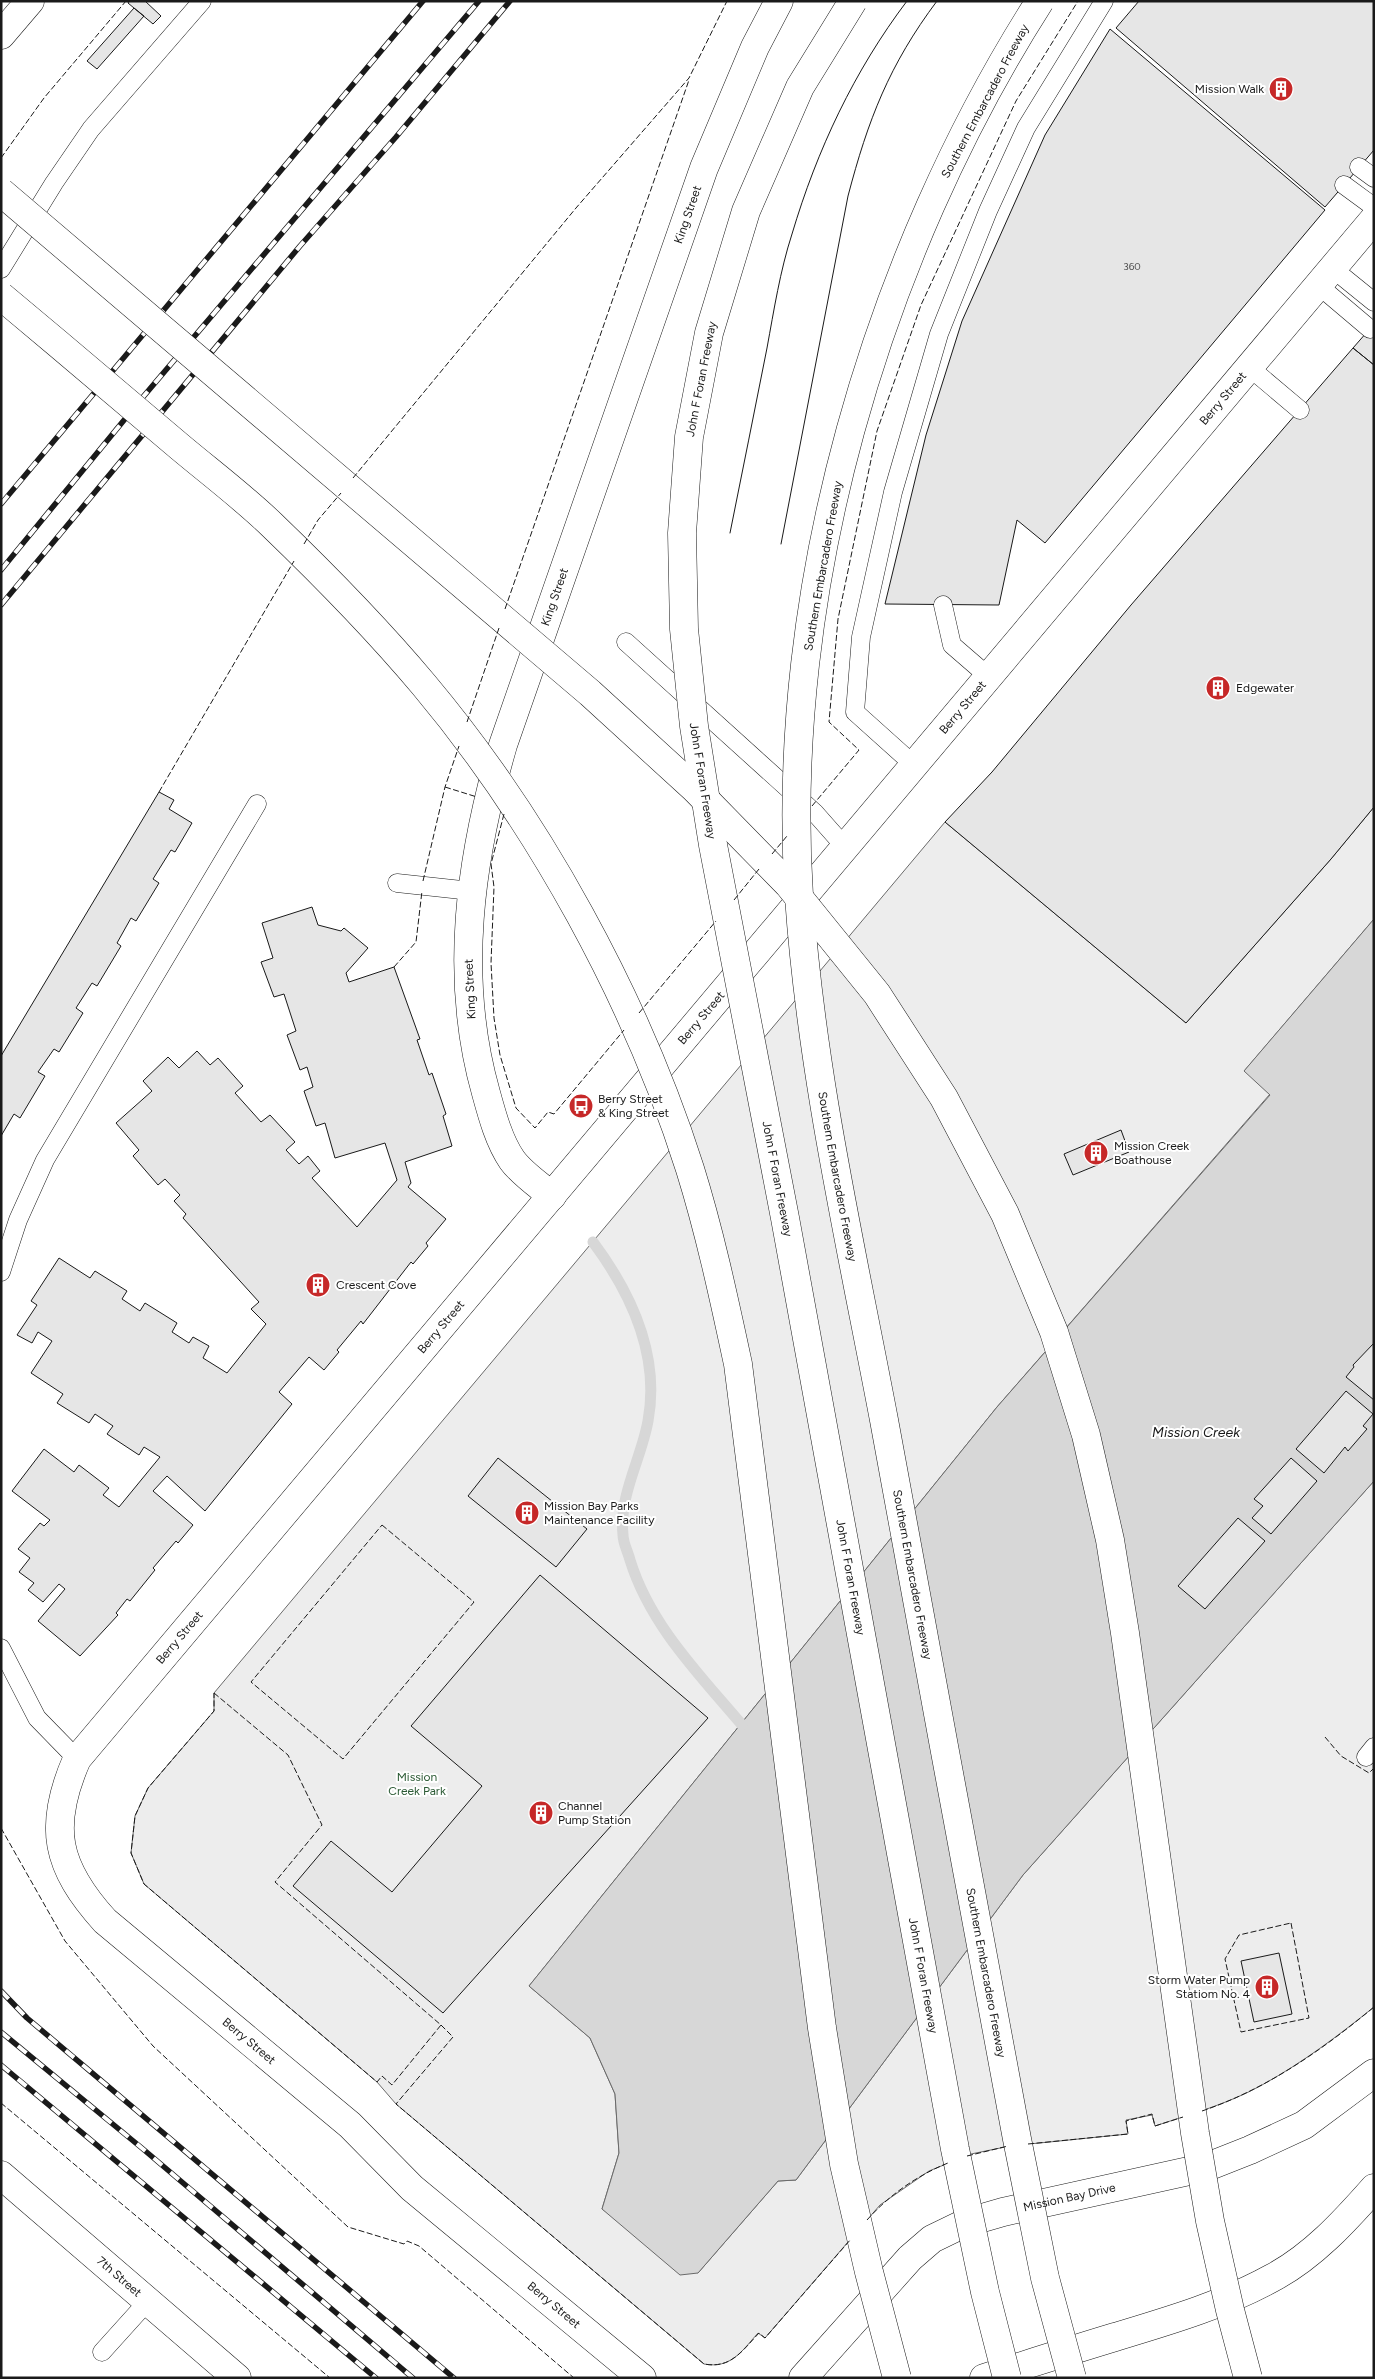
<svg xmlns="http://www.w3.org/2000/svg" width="1375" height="2379" font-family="Figtree,sans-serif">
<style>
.green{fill:#ededed;stroke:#6a6a6a}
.water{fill:#d7d7d7;stroke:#6a6a6a}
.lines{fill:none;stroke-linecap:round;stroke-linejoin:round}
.stream{stroke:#d7d7d7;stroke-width:11}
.building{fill:#e6e6e6;stroke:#1a1a1a}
.service-casing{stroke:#1a1a1a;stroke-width:19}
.minor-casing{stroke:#1a1a1a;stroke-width:29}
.tertiary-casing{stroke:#1a1a1a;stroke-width:29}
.secondary-casing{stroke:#1a1a1a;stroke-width:29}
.service{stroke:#fff;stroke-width:18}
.minor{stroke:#fff;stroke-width:28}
.tertiary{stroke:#fff;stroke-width:28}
.secondary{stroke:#fff;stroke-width:28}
.tram{stroke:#1a1a1a;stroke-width:1}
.rail-casing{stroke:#1a1a1a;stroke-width:5.5}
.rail{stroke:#fff;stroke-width:4;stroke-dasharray:11;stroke-linecap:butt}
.motorway-bridge-casing{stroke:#1a1a1a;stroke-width:29;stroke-linecap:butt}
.motorway-bridge{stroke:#fff;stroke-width:28}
.fence{stroke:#1a1a1a;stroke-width:1;stroke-dasharray:6 2.5;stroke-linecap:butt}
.labels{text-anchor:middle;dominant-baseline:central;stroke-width:4;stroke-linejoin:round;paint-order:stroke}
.number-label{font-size:10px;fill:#4d4d4d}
.poi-label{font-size:12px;fill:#1a1a1a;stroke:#fff;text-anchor:start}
.street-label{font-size:12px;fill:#1a1a1a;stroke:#fff}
.park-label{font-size:12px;fill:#2b5a34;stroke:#fff}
.water-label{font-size:14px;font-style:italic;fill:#1a1a1a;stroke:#fff}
</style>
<rect width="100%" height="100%" fill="#fff"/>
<path class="green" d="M1374,807V919L1245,1070L1270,1094L997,1407L529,1986L590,2038L615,2094L619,2153L602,2209L698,2273L778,2181L796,2180L1023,1875L1374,1481V2007C1338,2036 1302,2063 1262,2085C1228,2104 1191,2114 1155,2126L1152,2115L1126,2120L1128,2134L1010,2146L971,2154L929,2171L880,2205L765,2338L758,2333C742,2351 731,2369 704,2364L396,2104L377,2082L144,1884L131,1853L135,1816L148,1788L214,1711V1693L945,822L1186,1023L1331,859Z"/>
<path class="water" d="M1374,919V1481L1023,1875L796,2180L778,2181L698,2273L680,2275L602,2209L619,2153L615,2094L590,2038L529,1986L997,1407L1270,1095L1244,1071Z"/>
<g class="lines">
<path class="stream" d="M593,1242C631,1293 660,1356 648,1421C641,1460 619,1494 623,1535C623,1543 628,1552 630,1560C650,1625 699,1674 742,1725"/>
</g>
<path class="building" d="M129,1H145L161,16L153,24L128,3Z
M1139,1H1374V150L1325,207L1116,28Z
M134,8L144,16L97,69L87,61Z
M1110,29L1325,210L1045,543L1017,520L999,605L885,604L926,435L962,321L1045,135Z
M1374,324V365L1353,348Z
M1353,348L1374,365V807L1331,859L1186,1023L945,822L992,772L1131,605Z
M159,792L174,800L169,809L192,823L175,852L171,850L153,879L159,883L136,921L131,918L117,943L121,946L97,986L92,983L76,1008L83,1013L59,1052L54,1049L38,1072L45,1076L20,1118L14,1114L1,1136V1056Z
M312,907L318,925L341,931L344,928L368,948L346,973L349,982L394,967L420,1039L417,1040L429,1075L432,1073L446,1114L443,1116L452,1146L405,1162L411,1183L408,1187L446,1219L426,1243L428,1246L413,1264L411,1262L363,1324L361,1321L337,1350L339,1352L324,1370L309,1357L279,1392L292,1404L205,1511L167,1476L153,1491L193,1525L178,1543L176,1541L153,1568L155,1570L130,1601L127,1599L116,1613L118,1615L80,1656L38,1621L65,1589L59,1584L43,1602L28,1590L34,1583L19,1572L30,1558L18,1549L40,1523L44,1526L50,1520L12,1491L44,1449L74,1472L79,1465L109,1488L103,1495L119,1507L160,1457L144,1447L139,1455L107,1434L113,1426L95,1414L89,1423L57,1403L63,1394L31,1373L52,1341L38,1332L32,1343L17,1335L37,1305L31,1301L59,1258L90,1278L95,1271L127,1291L122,1299L140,1311L145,1303L177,1323L172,1332L189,1343L193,1337L209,1346L203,1358L227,1373L266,1324L251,1309L259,1302L183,1218L186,1214L174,1201L180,1195L165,1179L158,1185L133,1156L139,1150L116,1123L152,1091L143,1081L168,1057L179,1068L197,1051L210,1065L218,1058L243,1086L235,1093L261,1122L270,1115L295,1142L286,1150L299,1164L308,1156L320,1171L312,1178L357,1227L397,1180L385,1143L335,1158L325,1123L316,1126L304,1091L313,1087L307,1067L300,1070L287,1035L296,1031L284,994L274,997L261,962L273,958L262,923Z
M1121,1130L1129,1152L1073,1175L1064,1154Z
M1374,1343V1400L1346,1377L1354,1367L1353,1365Z
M1346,1391L1373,1414L1363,1426L1367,1429L1348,1451L1345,1447L1324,1473L1296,1449Z
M498,1458L587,1529L556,1567L468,1496Z
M1291,1458L1317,1481L1271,1534L1252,1518L1263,1506L1254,1499Z
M1238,1518L1265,1541L1205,1609L1178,1586Z
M540,1575L708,1718L443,2013L293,1886L331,1841L392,1892L482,1786L411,1726Z
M1279,1953L1292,2014L1254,2022L1241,1961Z"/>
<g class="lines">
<defs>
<path id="service" d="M1359,167L1374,178
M1344,185L1374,207
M1332,268L1374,302
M1,269L54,183L91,129L202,1
M1318,285L1370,329
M1249,367L1300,410
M943,605L952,645L989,677
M626,642L815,813L845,847
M914,765L855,712L861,637L893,492L939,334L988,211L1026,128L1104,1
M397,883L471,891
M1,1272L18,1220L45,1160L257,804
M1,1648L37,1718L77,1759
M1366,1757L1374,1747
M102,2352L148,2301"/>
<g id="minor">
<path id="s1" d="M552,1196C539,1185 522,1174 512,1160C499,1141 492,1115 486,1093C453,977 470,859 503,745L704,168L755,47L779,1"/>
<path id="s2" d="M642,2378L412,2188L350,2125L105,1921C56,1867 47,1827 77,1759L1374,219"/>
</g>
<g id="tertiary">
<path d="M1,35L30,1"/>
<path id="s3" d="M803,2378L910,2258L932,2239L965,2223L1003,2212L1207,2167L1250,2150L1304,2125L1374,2073"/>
<path d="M984,2378C1028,2364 1072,2350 1115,2337C1168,2321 1223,2305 1272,2278C1312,2257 1344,2222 1374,2188"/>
</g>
<g id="secondary">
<path id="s4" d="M1,2175L237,2378"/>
</g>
</defs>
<use href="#service" class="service-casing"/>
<use href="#minor" class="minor-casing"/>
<use href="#tertiary" class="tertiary-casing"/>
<use href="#secondary" class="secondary-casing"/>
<use href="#service" class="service"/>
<use href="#minor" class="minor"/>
<use href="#tertiary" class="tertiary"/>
<use href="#secondary" class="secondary"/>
<path class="tram" d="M730,533C742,472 755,410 767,348C774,310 780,271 792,234C817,150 854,71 907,1
M781,544L848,196C868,120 889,65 937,1"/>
<defs>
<path id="rail" d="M1,504L423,1
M1,570L143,397L479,1
M1,605L300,246L396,137L510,1
M1,1991L27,2018L454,2378
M1,2032L143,2149L413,2378
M1,2065L376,2378"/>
</defs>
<use href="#rail" class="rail-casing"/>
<use href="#rail" class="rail"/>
<defs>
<g id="motorway-bridge">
<path id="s5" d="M853,1L800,87L746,211L709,333L689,437L682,533L684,629L694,726L713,845L785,1218L955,2149L985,2292L1007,2378"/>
<path id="s6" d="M1040,1C876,257 779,591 799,896C811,1072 851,1246 884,1420C928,1660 972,1899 1017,2139L1045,2278L1072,2378"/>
<path d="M1,192L590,693L695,789L788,884L877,994L944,1098L1005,1214L1054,1332L1086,1435L1110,1540L1125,1633L1195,2133L1210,2221L1230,2310L1248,2378"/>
<path d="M1,296C61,346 121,397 180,447C211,473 243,497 272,525C325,576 377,629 424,685C539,822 636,999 690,1169C710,1233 724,1299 738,1364L822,2028L844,2164L869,2272L897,2378"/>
</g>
</defs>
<use href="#motorway-bridge" class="motorway-bridge-casing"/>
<use href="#motorway-bridge" class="motorway-bridge"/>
<path class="fence" d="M1,158L44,98L126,1
M353,478L576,208L689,78L727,1
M304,544L318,520L341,493
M505,609L689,80
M467,722L499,628
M445,787L477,797
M159,792L294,561
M812,806L859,750L829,722L838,619L877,431L921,305L1016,101L1078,1
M504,814L491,864L494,887L491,963L494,1018L500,1055L516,1108L535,1128L548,1112L554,1114L624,1030
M772,854L787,836
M423,881L445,787L459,746
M734,900L759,869
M394,967L416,942L422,891
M639,1013L716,921
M382,1525L474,1602L343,1759L251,1682Z
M214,1693L288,1755L322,1825L275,1882L441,2025L392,2085L382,2076L377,2082L144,1884L131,1853L135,1816L148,1788L214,1711Z
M1325,1737L1341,1756L1369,1773L1374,1768
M1,1828L65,1941L153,2046L348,2227L404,2244L407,2241L419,2246L574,2378
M1291,1923L1309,2018L1241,2032L1225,1959L1239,1935Z
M441,2025L453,2037L396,2104L704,2364C731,2369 742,2351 759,2333L765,2338L851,2239
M1,2103L330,2378
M1202,2111C1267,2089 1322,2050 1374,2007
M1028,2144L1128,2134L1126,2121L1152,2114L1155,2126L1183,2117
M967,2156L1008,2146
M867,2220C889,2195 918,2175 948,2163"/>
</g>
<defs>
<symbol id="building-disc" viewBox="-11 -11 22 22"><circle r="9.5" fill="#c62828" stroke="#fff"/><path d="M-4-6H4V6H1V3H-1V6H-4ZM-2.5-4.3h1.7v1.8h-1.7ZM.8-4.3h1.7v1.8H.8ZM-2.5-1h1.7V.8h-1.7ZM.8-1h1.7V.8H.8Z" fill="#fff"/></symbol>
<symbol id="bus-disc" viewBox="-11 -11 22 22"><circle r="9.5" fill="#c62828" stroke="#fff"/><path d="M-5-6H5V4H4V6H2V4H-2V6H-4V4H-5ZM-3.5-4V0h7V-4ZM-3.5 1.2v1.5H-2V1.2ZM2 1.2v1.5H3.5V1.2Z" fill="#fff"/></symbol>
</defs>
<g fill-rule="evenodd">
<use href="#building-disc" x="1267" y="75" width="28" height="28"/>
<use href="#building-disc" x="1204" y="674" width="28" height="28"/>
<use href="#bus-disc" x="567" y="1092" width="28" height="28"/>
<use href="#building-disc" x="1082" y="1139" width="28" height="28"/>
<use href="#building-disc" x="304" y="1271" width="28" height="28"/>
<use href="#building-disc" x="513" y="1499" width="28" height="28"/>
<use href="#building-disc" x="527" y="1799" width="28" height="28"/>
<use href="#building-disc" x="1253" y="1973" width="28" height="28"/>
</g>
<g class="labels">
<g class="number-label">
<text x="1132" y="266">360</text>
</g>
<g class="poi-label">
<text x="1264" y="89" text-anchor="end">Mission Walk</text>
<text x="1236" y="688">Edgewater</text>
<text x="598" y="1099">Berry Street<tspan x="598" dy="14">&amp; King Street</tspan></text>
<text x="1114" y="1146">Mission Creek<tspan x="1114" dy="14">Boathouse</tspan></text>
<text x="336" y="1285">Crescent Cove</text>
<text x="544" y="1506">Mission Bay Parks<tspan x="544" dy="14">Maintenance Facility</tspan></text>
<text x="558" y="1806">Channel<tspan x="558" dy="14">Pump Station</tspan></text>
<text x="1250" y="1980" text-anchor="end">Storm Water Pump<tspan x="1250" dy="14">Statiom No. 4</tspan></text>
</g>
<g class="street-label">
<text transform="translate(985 101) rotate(-62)">Southern Embarcadero Freeway</text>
<text stroke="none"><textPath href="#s1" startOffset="1041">King Street</textPath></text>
<text transform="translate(701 379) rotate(-79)">John F Foran Freeway</text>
<text stroke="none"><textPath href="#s2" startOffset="2662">Berry Street</textPath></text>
<text transform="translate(823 566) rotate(-80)">Southern Embarcadero Freeway</text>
<text stroke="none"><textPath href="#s1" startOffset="636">King Street</textPath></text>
<text stroke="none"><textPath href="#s2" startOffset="2258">Berry Street</textPath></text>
<text stroke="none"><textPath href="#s5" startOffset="815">John F Foran Freeway</textPath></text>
<text transform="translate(470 989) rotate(-93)">King Street</text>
<text stroke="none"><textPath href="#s2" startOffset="1852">Berry Street</textPath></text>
<text stroke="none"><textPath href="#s6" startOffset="1225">Southern Embarcadero Freeway</textPath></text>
<text stroke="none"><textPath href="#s5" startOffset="1220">John F Foran Freeway</textPath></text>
<text stroke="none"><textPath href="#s2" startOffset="1448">Berry Street</textPath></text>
<text stroke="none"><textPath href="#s6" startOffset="1630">Southern Embarcadero Freeway</textPath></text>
<text stroke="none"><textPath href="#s5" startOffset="1625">John F Foran Freeway</textPath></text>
<text stroke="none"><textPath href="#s2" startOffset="1042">Berry Street</textPath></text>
<text stroke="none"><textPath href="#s6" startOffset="2035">Southern Embarcadero Freeway</textPath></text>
<text stroke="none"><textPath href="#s5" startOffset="2030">John F Foran Freeway</textPath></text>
<text transform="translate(249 2041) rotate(40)">Berry Street</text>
<text stroke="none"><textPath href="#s3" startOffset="334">Mission Bay Drive</textPath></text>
<text stroke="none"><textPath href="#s4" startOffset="156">7th Street</textPath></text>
<text transform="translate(554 2305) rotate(40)">Berry Street</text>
</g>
<g class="park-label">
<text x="417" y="1777">Mission<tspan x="417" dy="14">Creek Park</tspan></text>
</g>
<g class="water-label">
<text x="1196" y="1432">Mission Creek</text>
</g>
</g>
<rect width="1375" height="2379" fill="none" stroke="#1a1a1a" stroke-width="5"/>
</svg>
